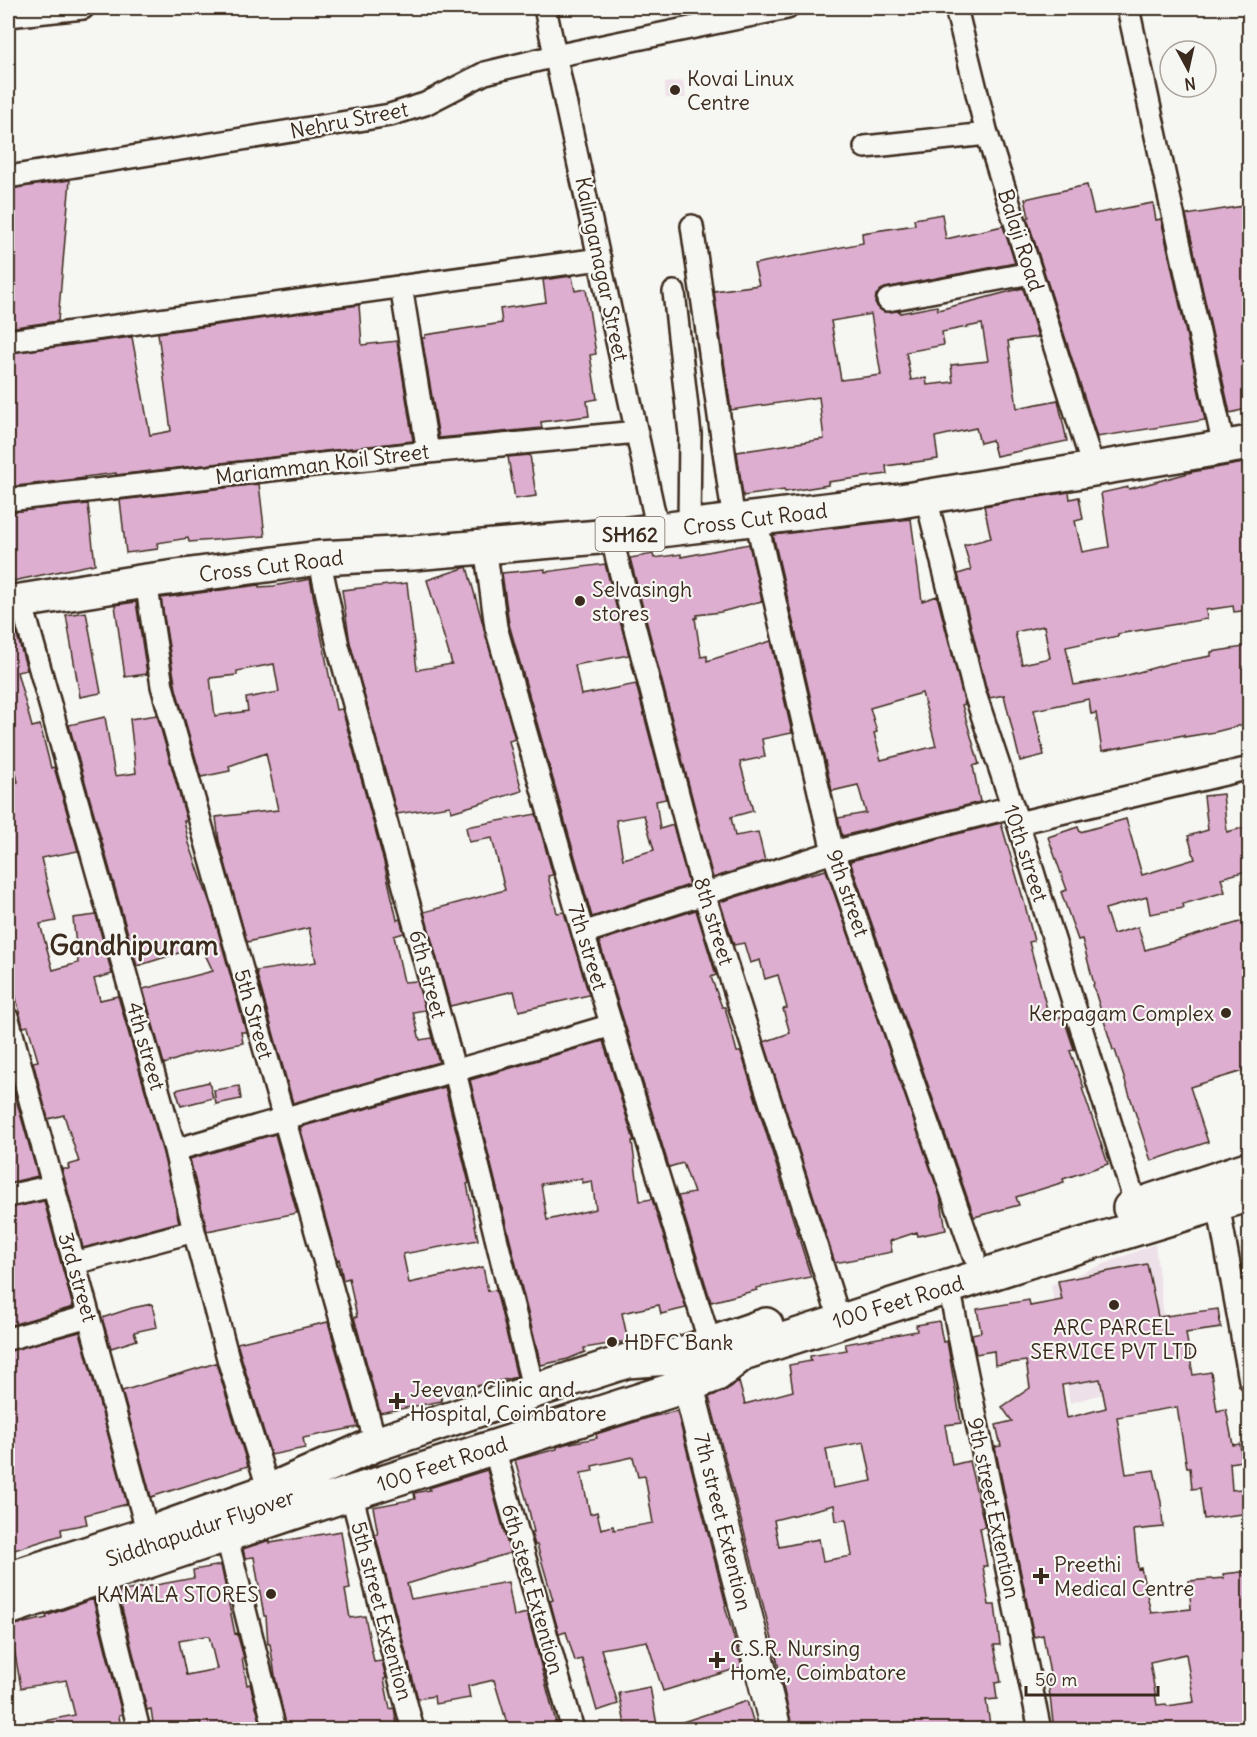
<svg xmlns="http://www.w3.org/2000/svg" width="1257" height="1737" font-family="Delius,sans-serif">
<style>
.built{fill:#eee0e8}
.building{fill:#ddaecf;stroke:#3b2a1e;stroke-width:1.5;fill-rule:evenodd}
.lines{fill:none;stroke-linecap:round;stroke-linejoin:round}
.street-casing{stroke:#3b2a1e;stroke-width:26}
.secondary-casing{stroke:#3b2a1e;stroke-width:34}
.primary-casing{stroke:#3b2a1e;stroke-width:38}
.street{stroke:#f6f6f2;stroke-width:21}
.secondary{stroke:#f6f6f2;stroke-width:30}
.primary{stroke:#f6f6f2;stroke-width:33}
.poi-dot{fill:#3b2a1e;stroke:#f6f6f2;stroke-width:2}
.labels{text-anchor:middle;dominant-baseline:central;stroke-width:4.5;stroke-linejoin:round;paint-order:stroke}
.shield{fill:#f6f6f2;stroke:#73675e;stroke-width:1.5}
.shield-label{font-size:20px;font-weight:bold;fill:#3b2a1e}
.poi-label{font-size:21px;fill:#3b2a1e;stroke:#f6f6f2;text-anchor:start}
.street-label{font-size:21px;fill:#3b2a1e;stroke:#f6f6f2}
.district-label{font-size:27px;font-weight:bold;fill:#3b2a1e;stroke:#f6f6f2}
</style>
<rect width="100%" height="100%" fill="#f6f6f2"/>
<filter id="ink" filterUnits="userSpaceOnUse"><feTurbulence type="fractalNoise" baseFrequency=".0167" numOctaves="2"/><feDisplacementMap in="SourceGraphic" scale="12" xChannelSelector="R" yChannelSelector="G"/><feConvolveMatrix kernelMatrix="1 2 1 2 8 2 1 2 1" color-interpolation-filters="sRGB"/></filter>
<g filter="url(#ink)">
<path class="built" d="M683,81L686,98H666L665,83Z
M1155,1244L1171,1375L1070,1403L1051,1285Z"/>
<path class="building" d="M70,180L58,321L8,328V189Z
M1087,185L1094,214L1153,203L1156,220L1161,219L1205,420L1097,437L1027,218L1029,217L1025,199Z
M1250,205V408L1230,413L1186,215Z
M942,214L946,239L1003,226L1015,263L885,288L876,295L875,302L878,308L884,312L900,311V313L937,306L938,310L1023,288L1038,337L1008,341L1017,408L1058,400L1067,441L996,456L992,440L980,443L976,428L935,437L938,459L886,466L887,474L828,482V485L785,492L784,490L743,496L737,452L824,439L819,397L731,410L714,291L759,285L754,264L863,243L862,233L915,225L914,219ZM871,314L881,375L841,380L831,321ZM982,324L988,361L951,365L953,382L927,385L926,378L911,380L906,352L944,345L942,332Z
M572,276L575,291L586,289L596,354L590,355L597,399L587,401L589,416L541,422L542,428L439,438L422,338H425V335L502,323L500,309L546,302L543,280Z
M359,305L362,345L397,341L413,441L116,475V473L84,477L85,478L8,487V353L132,337L150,435L171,431L158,333Z
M530,455L536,496L515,499L508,457Z
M1250,462V610L1234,612L1233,606L1206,610L1207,619L1118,634V636L1066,647L1074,685L1121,677L1171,663L1211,656V652L1250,646V723L1215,732L1184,737V735L1102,751L1096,713L1091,714L1089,699L1034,710L1044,755L1020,761L1004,695L990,698L986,687L958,574L971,570L964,545L991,538L984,506L1069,492L1070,499L1079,497L1083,519L1075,521L1082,552L1109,547L1101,493L1128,487L1129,489L1192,472ZM1044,626L1050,658L1022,664L1015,632Z
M259,484L265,536L189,542L188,538L157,543L158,549L126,553L120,500Z
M88,504L95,564L8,582V512Z
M911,519L922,601L937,596L965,704L962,705L979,764L973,766L980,802L842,836L838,818L866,813L858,785L832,791L773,535ZM922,693L936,746L881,760L874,733L877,732L870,708Z
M749,544L762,601L721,612L697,615V618H695L701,657L707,656V661L771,641L792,733L762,739L765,757L740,762L753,811L731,817L735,836L758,832L765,861L713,878L630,558L653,554L654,558L681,554V557Z
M605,564L629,655L575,665L581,695L636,684L666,799L656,801L660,829L673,825L689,885L592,917L509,624L502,573L545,569V572ZM644,815L654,850L623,859L616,820Z
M467,567L515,739L509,741L522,791L451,812L450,806L397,814L350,643L342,590L407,583L417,670L452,664L427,580Z
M310,579L336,710L342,709L383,858L397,920L400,919L404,933L394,936L404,982L417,981L425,1010L413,1012L420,1040L432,1038L439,1062L293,1103L256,971L316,962L309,928L247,942L219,841L216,817L278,810L266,753L229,766L230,771L201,777L176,689L161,598L259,585V587L274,586ZM274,664L279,692L246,698L248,711L215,716L210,678L237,675V671Z
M136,602L147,674L125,677L115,605Z
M86,612L101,693L80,697L66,615Z
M8,621H13L27,670L17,672L32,727L40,725L51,768L54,767L78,851L41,858L56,921L40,924L53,970L78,963L73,918L96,915L112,974L94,979L100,1000L118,996L163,1153L179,1222L83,1248L62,1169H69L68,1165L79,1162L64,1115L48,1119L33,1062L38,1061L28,1026L23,1027L12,981L8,982V784L18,782L8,741Z
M157,715L187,821H184L189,843L212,909L246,1032H241L243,1043L194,1053L164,1064L143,989L213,971L201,946L137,966L69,725L105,717L115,776L136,773L130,719Z
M1223,794L1227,832L1246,827L1250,840V870L1221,878L1225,892L1183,904L1184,908L1150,914L1147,897L1105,909L1113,934L1138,927L1145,950L1250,919V1069L1190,1087L1208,1142L1151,1161L1115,1050H1113L1093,985L1094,984L1082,939L1078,940L1061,892L1067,890L1048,837L1078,827L1080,832L1126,819L1142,875L1195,859L1188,836L1208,830L1204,796Z
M536,814L553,875L548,876L557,913L564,912L589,995L519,1011L514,991L450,1006L424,912L505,890L492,838L469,842L466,827Z
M1001,823L1025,905L1034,941L1029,942L1050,1020L1063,1016L1074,1049L1070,1051L1084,1088H1082L1108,1164L1063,1179L1064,1182L1016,1197L1019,1205L974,1217L850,861Z
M826,870L940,1196L946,1230L918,1236L917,1232L890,1241L892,1252L835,1263L764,1042L790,1033L783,1009L787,1008L778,975L765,979L760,960L750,963L744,943L734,945L720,902L799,877Z
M696,910L716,975L711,977L722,1007H725L737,1052H741L811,1277L756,1288L757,1290L711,1302L678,1196L694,1193L683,1163L669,1167L599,941Z
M603,1041L634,1141H632L640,1201L652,1199L686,1308L661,1314L659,1305L622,1313L628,1341L584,1348L585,1352L568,1359L541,1365L470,1080ZM582,1179V1183L592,1181L596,1209L547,1220L541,1184Z
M8,1071L38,1176L8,1183Z
M209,1082L213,1098L181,1106L176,1090Z
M239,1086L241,1099L216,1104L214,1090Z
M445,1087L469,1183L467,1184L478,1240L403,1254L409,1283L483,1267L488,1291L496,1290L517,1377L440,1394L442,1401L380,1413L354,1317H357L349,1278L343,1280L339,1259L337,1260L300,1127Z
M275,1134L297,1213L207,1231L190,1159Z
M44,1201L73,1307L8,1326V1208Z
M1147,1264L1158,1317L1218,1309L1221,1328L1186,1333L1193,1375L1211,1372L1217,1411L1226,1409L1233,1445L1240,1444L1242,1461L1230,1463L1232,1490L1250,1488V1513L1204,1519L1200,1488L1192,1489L1190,1468H1187L1177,1407L1117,1417L1126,1474L1154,1470L1161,1502L1163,1527L1134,1530L1138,1569L1141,1568L1151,1613L1191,1609L1189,1581L1224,1578L1223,1574L1250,1571V1646L1243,1647L1250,1690V1727L1236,1730H1054L1048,1680H1051L1043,1635L1034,1637L995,1447L1001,1446L996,1425L1012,1421L1002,1407L1030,1388L1026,1361L995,1365L994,1351L976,1354L972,1334L981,1332L977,1309L1029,1300L1030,1306L1062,1300L1058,1281ZM1100,1379L1106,1408L1067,1418L1062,1385ZM1186,1654L1194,1702L1167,1706L1166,1704L1157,1705L1150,1662Z
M152,1304L157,1327L134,1332L137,1340L111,1348L102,1318L132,1308Z
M939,1321L943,1342L947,1341L961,1423L945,1425L952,1465L969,1461L985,1527L980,1528L987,1566H983L989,1605H995L1000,1645H994L1001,1682L995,1683L997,1699L986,1700L991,1730H793L773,1643L709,1397L724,1391L739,1382L745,1404L793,1391L789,1365L811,1361L810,1356L847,1350L845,1344L917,1331L916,1325ZM864,1442L872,1481L833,1488L826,1449ZM834,1505L836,1521L846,1520L852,1556L823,1561L819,1539L779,1547L774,1520Z
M328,1322L358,1427L303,1438L305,1448L271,1455L237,1343Z
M80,1332L127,1504L85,1515L87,1524L61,1529L62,1535L8,1552V1351Z
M216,1363L248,1466L151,1497L122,1391Z
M677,1411L726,1605L725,1606L742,1667L663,1691L647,1641L601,1649L618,1704L597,1711L582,1659L575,1661L566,1632L559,1634L550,1601L553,1600L537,1545H535L531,1532H534L527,1502L515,1460L557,1449V1447L565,1444L597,1438L596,1434L651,1417ZM633,1457L638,1477L645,1476L653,1523L614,1530L613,1526L601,1529L597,1512L590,1514L581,1473L593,1471L592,1466Z
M487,1470L510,1553L407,1584L411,1599L508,1582L514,1616L527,1613L558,1730H509L494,1680L468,1686L470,1698L435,1704L434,1696L418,1699L375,1534H378L373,1507L415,1499L414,1493L430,1490L429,1488Z
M341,1531L350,1589L345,1590L350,1618L365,1616L374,1662L382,1661L386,1678L384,1679L390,1709L394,1708L398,1730H287L276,1681L270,1644H268L266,1616H264L254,1557L245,1558L243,1549L270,1540V1543Z
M221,1565L235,1634L237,1633L244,1658H242L247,1685L250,1684L260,1721L212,1730H201L200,1722L154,1730L151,1709L147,1710L118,1592L194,1578L193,1570ZM205,1636H209L217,1669L186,1675L179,1641Z
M93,1599L122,1714L119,1715L121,1730H38V1722L75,1715L66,1680L21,1688L10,1626L47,1618L46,1616Z
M650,1687L658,1730H626L619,1693Z
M747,1701L756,1730H668L667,1727Z"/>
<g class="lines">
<defs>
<path id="street" d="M545,8L658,531
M956,8L987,134L1094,470
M1128,8L1224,447
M8,16L83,8
M865,147L987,134
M8,177L390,115L425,104L485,73L555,56L787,8
M692,226L734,522
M401,286L428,452
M674,292L690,434L689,527
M888,300L1031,273
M8,341L600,259
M926,497L974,691L1018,823L1136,1206
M8,500L428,452L637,432
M756,519L833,852L974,1256
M611,536L704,894L834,1302
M485,546L496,627L583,933L710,1343
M319,558L338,646L455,1072L534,1391
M146,581L162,686L376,1444
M21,601L175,1150L194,1231L229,1362L269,1491
M1018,823L1250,768
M583,933L833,852L1012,807
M8,1019L148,1534
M175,1150C320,1107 467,1069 612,1025
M8,1196L53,1186
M1218,1204L1250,1380
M75,1263L194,1231
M949,1287L1040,1730
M8,1339L89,1316
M494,1448L573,1730
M351,1493L413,1730
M226,1534L275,1730
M101,1577L139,1730"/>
<path id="secondary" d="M688,1385L776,1730"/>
<path id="primary" d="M8,603L146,581L319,558L413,553L611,536L900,501L1250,443
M1130,1208L1250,1168
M8,1579L148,1534L269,1491L376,1444L534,1391L627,1361L669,1358L766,1325
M8,1608L351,1493L688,1385L717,1374L743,1353L1029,1261L1250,1194"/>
</defs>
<use href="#street" class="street-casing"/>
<use href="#secondary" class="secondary-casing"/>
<use href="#primary" class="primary-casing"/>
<use href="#street" class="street"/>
<use href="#secondary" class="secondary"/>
<use href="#primary" class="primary"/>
</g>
</g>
<g class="poi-dot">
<circle cx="675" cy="90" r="6"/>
<circle cx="580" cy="601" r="6"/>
<circle cx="1226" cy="1013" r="6"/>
<circle cx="1114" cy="1305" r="6"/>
<circle cx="612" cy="1342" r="6"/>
<path d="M394 1392h6v6h6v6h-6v6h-6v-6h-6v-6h6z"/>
<path d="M1038 1567h6v6h6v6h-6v6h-6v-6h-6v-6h6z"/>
<circle cx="271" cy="1594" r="6"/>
<path d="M714 1651h6v6h6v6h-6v6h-6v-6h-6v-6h6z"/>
</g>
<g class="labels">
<rect class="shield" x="595.5" y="517" width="69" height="34" rx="4.5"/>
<g class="shield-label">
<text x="630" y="534">SH162</text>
</g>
<g class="poi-label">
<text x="687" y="78">Kovai Linux<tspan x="687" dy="24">Centre</tspan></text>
<text x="592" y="589">Selvasingh<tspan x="592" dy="24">stores</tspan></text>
<text x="1214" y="1013" text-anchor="end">Kerpagam Complex</text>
<text x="1114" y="1327" text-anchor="middle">ARC PARCEL<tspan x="1114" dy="24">SERVICE PVT LTD</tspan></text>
<text x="624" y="1342">HDFC Bank</text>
<text x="410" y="1389">Jeevan Clinic and<tspan x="410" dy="24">Hospital, Coimbatore</tspan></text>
<text x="1054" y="1564">Preethi<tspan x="1054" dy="24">Medical Centre</tspan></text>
<text x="259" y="1594" text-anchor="end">KAMALA STORES</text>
<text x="730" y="1648">C.S.R. Nursing<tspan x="730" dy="24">Home, Coimbatore</tspan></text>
</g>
<g class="street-label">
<text transform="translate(349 120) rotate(-11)">Nehru Street</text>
<text transform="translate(1021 240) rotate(72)">Balaji Road</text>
<text transform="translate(602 269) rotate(78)">Kalinganagar Street</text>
<text transform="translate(322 464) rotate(-7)">Mariamman Koil Street</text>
<text transform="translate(755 519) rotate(-7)">Cross Cut Road</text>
<text transform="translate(271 566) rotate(-7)">Cross Cut Road</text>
<text transform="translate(1026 853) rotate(72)">10th street</text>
<text transform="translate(848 893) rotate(71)">9th street</text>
<text transform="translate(714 921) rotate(73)">8th street</text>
<text transform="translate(588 947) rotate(73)">7th street</text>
<text transform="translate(428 974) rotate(75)">6th street</text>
<text transform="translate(254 1014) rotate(74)">5th Street</text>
<text transform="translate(146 1046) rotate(74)">4th street</text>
<text transform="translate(78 1277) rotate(74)">3rd street</text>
<text transform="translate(898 1302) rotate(-17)">100 Feet Road</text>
<text transform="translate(442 1464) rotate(-18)">100 Feet Road</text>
<text transform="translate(994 1508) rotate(78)">9th street Extention</text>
<text transform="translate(723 1522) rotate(76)">7th street Extention</text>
<text transform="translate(200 1528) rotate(-19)">Siddhapudur Flyover</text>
<text transform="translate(533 1589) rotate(74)">6th steet Extention</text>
<text transform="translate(382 1611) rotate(75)">5th street Extention</text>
</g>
<g class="district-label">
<text x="134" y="945">Gandhipuram</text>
</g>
</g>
<rect width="1257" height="1737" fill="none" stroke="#f6f6f2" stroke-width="30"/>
<rect x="15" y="15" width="1227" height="1707" fill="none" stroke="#3b2a1e" stroke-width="2" filter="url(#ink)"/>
<g transform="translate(1188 69) rotate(172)"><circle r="28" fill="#f6f6f2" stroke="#aba49d" stroke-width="1.5"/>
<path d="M0-4.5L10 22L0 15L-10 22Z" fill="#3b2a1e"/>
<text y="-9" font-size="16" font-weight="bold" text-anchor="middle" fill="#3b2a1e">N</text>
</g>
<path d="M1026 1686v9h132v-9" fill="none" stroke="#3b2a1e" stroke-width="3"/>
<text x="1035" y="1686" font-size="18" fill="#3b2a1e" stroke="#f6f6f2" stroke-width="4.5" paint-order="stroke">50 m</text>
</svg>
